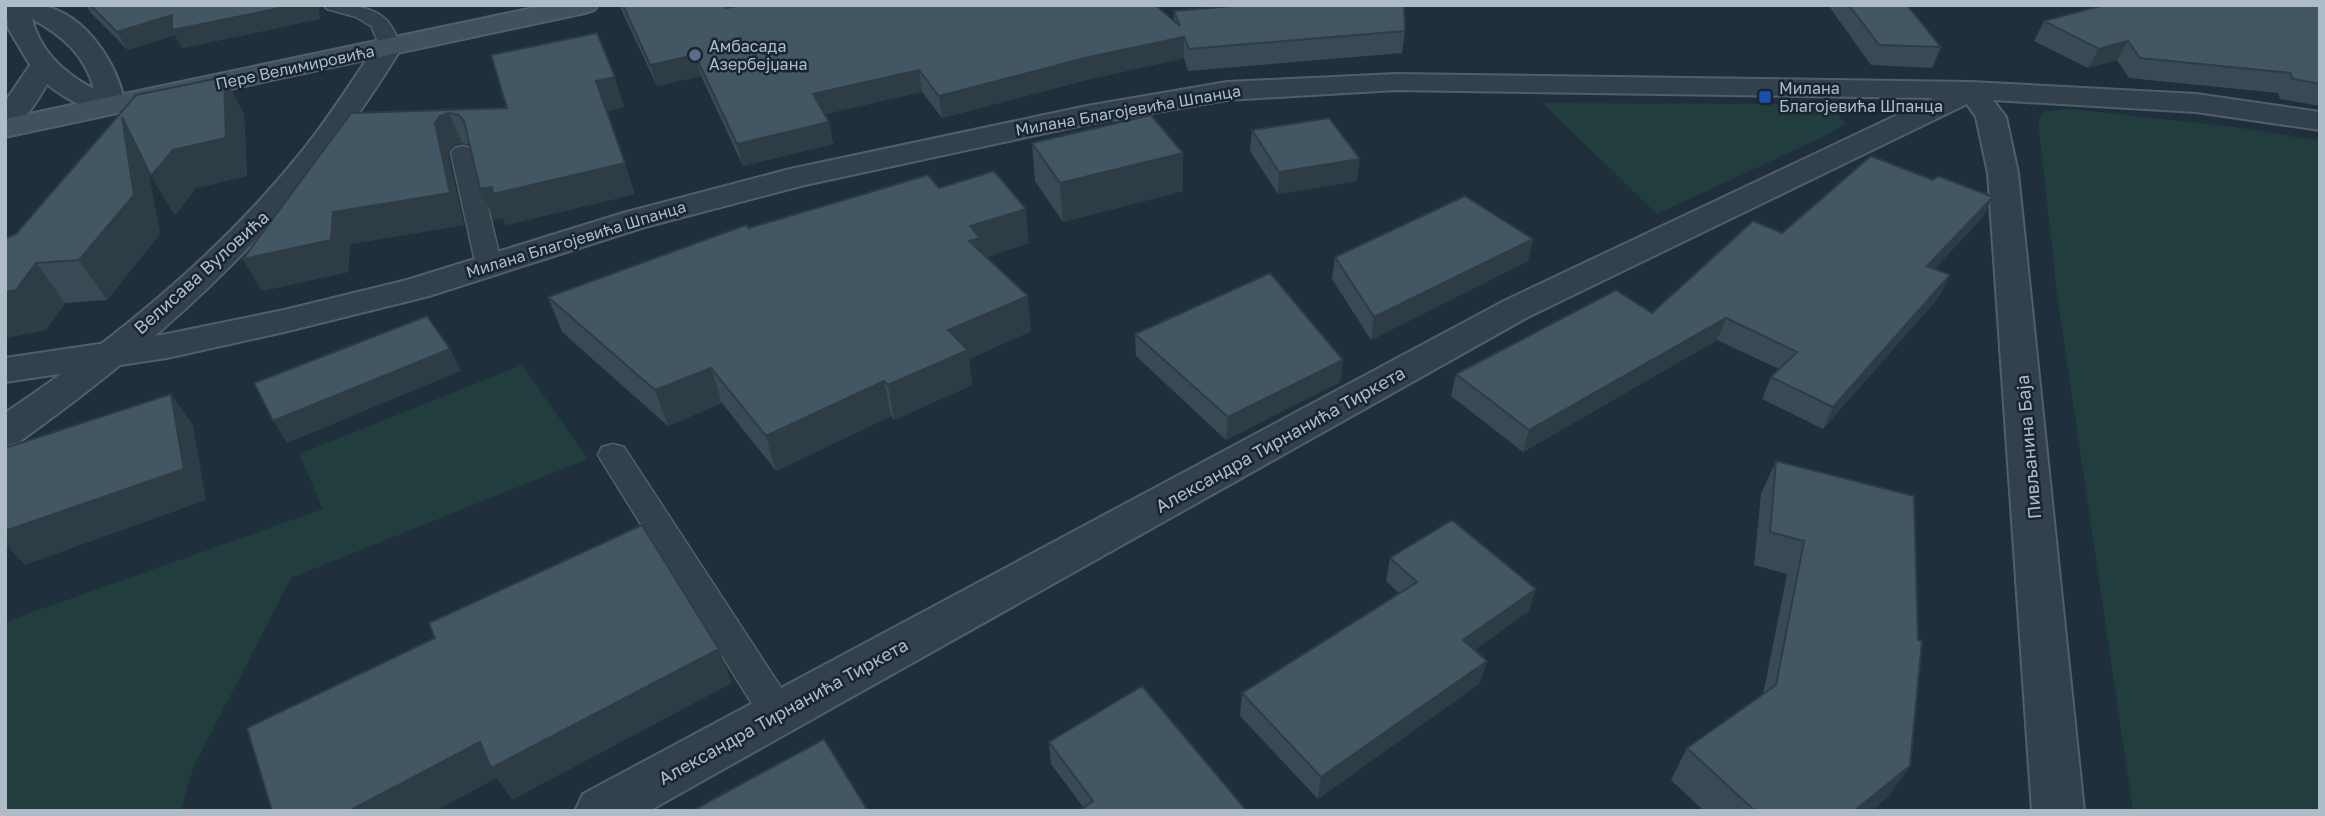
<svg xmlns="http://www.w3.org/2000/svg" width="2325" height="816" font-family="'Golos Text',sans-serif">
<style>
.green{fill:#213d3d}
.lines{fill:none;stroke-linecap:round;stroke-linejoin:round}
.service-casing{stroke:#515f6a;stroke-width:3}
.minor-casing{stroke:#515f6a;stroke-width:4}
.tertiary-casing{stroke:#515f6a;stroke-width:4}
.secondary-casing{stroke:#515f6a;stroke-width:4}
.service{fill:#33414c;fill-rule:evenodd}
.minor{fill:#33414c;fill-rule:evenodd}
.tertiary{fill:#33414c;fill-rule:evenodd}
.secondary{fill:#415160;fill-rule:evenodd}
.wall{fill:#394a55}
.shaded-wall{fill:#2e3c45}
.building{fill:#425663;stroke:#2e3c45;stroke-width:2}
.service-dot{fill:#5c6f8a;stroke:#192631;stroke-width:2.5}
.transit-dot{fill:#1a4fb4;stroke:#192631;stroke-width:2.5}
.labels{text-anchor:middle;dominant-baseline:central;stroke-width:5;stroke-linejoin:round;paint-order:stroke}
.far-poi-label{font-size:16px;fill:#aebcc8;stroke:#192631;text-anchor:start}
.far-street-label{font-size:16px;fill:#aebcc8;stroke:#192631}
.street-label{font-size:18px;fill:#aebcc8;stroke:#192631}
</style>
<rect width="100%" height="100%" fill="#1f303c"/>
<path class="green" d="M1542,103L1810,104L1835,112L1846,123L1825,136L1657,214Z
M2071,109L2235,127L2320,141V811H2133L2057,294L2038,121L2045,111Z
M522,365L588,459L291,578L193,768L181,811H5V622L323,509L299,454Z"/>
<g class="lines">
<defs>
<path id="service" d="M324,5C359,5 392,6 399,47L389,53L382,51L371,26L356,17L327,9Z
M463,146L471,148L475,153L502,266L498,272H480L476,266L451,153L455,148Z
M613,444L624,447L791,703L797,714L791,725L778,730L765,725L598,455L602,447Z"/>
<path id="minor" d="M6,5C18,5 34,3 45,6C88,17 118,65 125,105L121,111C97,117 65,99 47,84C37,101 26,123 5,128V102L30,65L8,28ZM32,19C62,35 85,55 94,89C65,74 40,51 32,19Z
M1396,74L1971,82L2196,94L2320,112V130L2196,112L1993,100L2006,117L2018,173L2084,811H2032L1988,173L1976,117L1967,104L1528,317L649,811H575L583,794L1504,301L1933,98L1396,90L1227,100L1087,124L805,185L645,227L429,296L284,332L167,358L5,382V358L167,334L284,310L407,280L623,213L790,169L1087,106L1227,82Z"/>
<path id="tertiary" d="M389,39L399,41L402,47C301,213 177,329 19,442L5,446V413C115,339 220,254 303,150C331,115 354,78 379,41Z"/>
<path id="secondary" d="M547,5H598L594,10L585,13L5,137V119Z"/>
</defs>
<use href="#service" class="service-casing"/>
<use href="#minor" class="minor-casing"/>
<use href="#tertiary" class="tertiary-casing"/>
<use href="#secondary" class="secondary-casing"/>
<use href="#service" class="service"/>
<use href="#minor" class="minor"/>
<use href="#tertiary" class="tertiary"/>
<use href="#secondary" class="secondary"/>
</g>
<path class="wall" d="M86,5H318L320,19L182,48L175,35L128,50L90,12Z
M619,5H725L726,8L1174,21V11L1405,31L1402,53L1188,71L1184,58L1090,79L942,118L922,92L824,114L829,122L833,144L743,166L701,76L657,86Z
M1828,5H1907L1941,47L1932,68L1871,65Z
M2320,5V106L2280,99L2278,93L2129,78L2117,60L2088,68L2034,41L2044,21Z
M224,77L244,114L247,176L196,188L175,215L148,171L160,234L107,300L65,303L46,330L5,338V239L16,234Z
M624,107L607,111L635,194L506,225L503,218L494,220L470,145L462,143L453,146L448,154L464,225L350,244L348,272L262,291L243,259L351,113Z
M1252,130L1357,181L1278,194L1250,151Z
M1032,143L1183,191L1063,222L1035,181Z
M1933,180L1993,197L1982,218L1934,269L1939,297L1823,429L1762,399L1771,377L1779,369L1717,340L1523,452L1451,396L1456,374L1652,313L1782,233Z
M939,188L1029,243L986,257L1031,331L969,359L972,385L894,420L891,416L776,471L722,403L668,426L562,332L548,297Z
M1533,239L1528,261L1371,340L1332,279L1335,257Z
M1135,334L1343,360L1340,382L1226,440L1136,356Z
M1776,461L1910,766L1888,797L1871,811H1704L1671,780L1687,748L1763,695L1787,574L1754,565L1761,494Z
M1390,558L1529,611L1474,650L1487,661L1480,683L1318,799L1240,716L1242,693L1399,593L1386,581Z
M1049,742L1247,811L1084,808L1051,764Z"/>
<path class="shaded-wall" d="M295,5H318L320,19L182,48L175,35L128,50L117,32L172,15Z
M1184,37V58L1090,79L942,118L939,96L1089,57Z
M2128,41L2117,60L2088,68L2099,49Z
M695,55L701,76L657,86L650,65Z
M919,70L922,92L817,116L813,94Z
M224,77L244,114L247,176L196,188L175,215L151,176Z
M615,77L624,107L606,111L596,81Z
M449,113L462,143L453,146L448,154L464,225L350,244L348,272L262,291L243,259L333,212L435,123L440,116Z
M122,117L145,154L160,234L107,300L79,260Z
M829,122L833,144L743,166L737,144Z
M1183,153V191L1063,222L1060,183Z
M1360,159L1357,181L1278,194L1279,172Z
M625,163L635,194L506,225L503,218L494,220L480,189Z
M1993,197L1982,218L1917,288L1927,266Z
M1026,209L1029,243L982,258L969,241L970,226Z
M1533,239L1528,261L1371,340L1374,317Z
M36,263L65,303L46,330L5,338V292Z
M1950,275L1939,297L1823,429L1833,407Z
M1028,296L1031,331L969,359L972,385L894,420L888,385L948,330Z
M1726,318L1717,340L1523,452L1529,430Z
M450,349L461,371L287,443L273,421Z
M1343,360L1340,382L1226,440L1228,417Z
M711,368L722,403L668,426L655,390Z
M884,381L891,416L776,471L766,436Z
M171,394L193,425L206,500L25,565L5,544V531Z
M1536,589L1529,611L1457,662L1463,640Z
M719,649L732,683L512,800L497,778L435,811H349L480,742Z
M1487,661L1480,683L1318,799L1321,777Z
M1910,766L1888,797L1871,811H1854Z"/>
<path class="building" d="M90,5H295L172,30V15L117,32Z
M623,5H725L726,8L742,5H1155L1180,26L1174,11L1244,5H1404L1405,31L1189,49L1184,37L1089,57L939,96L919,70L813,94L829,122L737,144L695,55L650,65Z
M1849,5H1907L1941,47L1879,45Z
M2104,5H2320V84L2293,79L2290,73L2140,58L2128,41L2099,49L2044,21Z
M597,33L615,77L596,81L625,163L493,194L492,187L480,189L464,121L459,115L449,113L440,116L435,123L450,193L333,212L331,240L243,259L351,113L507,108L491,55Z
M224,77L226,138L173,150L151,176L122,117L134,195L79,260L36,263L16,290L5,292V239L16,234L136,95Z
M1151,115L1183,153L1060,183L1032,143Z
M1329,118L1360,159L1279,172L1252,130Z
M1871,156L1933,180L1938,176L1993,197L1927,266L1950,275L1833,407L1771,377L1797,352L1726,318L1529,430L1456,374L1616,290L1652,313L1753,221L1782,233Z
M994,171L1026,209L970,226L980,238L969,241L1028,296L948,330L968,350L888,385L884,381L766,436L711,368L655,390L548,297L746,225L749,228L928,175L939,188Z
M1465,196L1533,239L1374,317L1335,257Z
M1270,273L1343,360L1228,417L1135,334Z
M427,316L450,349L273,421L254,383Z
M171,394L184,469L5,531V448Z
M1776,461L1914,496L1918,640L1922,641L1910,766L1854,811H1755L1687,748L1776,685L1804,541L1770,532Z
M1452,520L1536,589L1463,640L1487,661L1321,777L1242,693L1417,582L1390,558Z
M642,525L719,649L491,768L480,742L349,811H272L247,728L435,638L429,623Z
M1142,686L1247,811H1079L1093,801L1049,742Z
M824,739L868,811H692Z"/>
<circle class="service-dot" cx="695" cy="55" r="7"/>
<rect class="transit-dot" x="1758" y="90" width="14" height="14" rx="3.5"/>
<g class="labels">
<g class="far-poi-label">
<text x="709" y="46">Амбасада<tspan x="709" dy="18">Азербејџана</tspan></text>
<text x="1779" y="88">Милана<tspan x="1779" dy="18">Благојевића Шпанца</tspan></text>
</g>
<g class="far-street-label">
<text transform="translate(295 67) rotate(-12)">Пере Велимировића</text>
<text transform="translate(1128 110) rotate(-10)">Милана Благојевића Шпанца</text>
<text transform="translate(576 239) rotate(-17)">Милана Благојевића Шпанца</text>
</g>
<g class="street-label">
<text transform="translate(201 272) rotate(-42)">Велисава Вуловића</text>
<text transform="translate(1280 439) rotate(-29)">Александра Тирнанића Тиркета</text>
<text transform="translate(2028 447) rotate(-95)">Пивљанина Баја</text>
<text transform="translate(783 711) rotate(-29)">Александра Тирнанића Тиркета</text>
</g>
</g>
<rect width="2325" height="816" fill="none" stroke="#aebcc8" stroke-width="14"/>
</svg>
